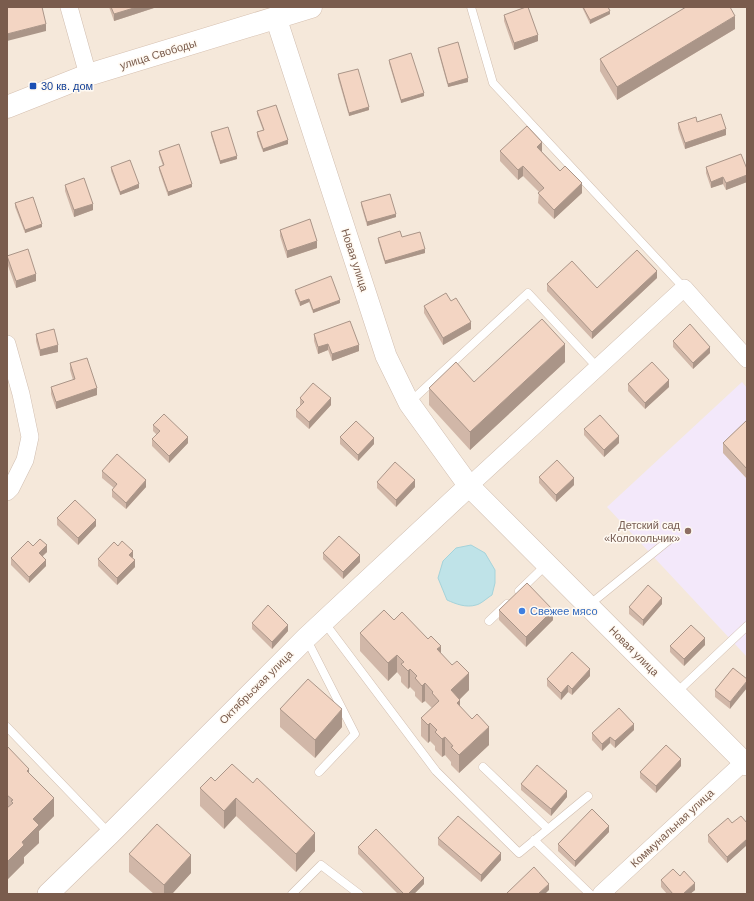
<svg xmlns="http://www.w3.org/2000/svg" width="754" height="901" font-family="Helvetica,sans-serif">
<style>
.residential{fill:#f5e8da}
.education{fill:#f3e8fa}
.water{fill:#bfe3e8;stroke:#a5d3da}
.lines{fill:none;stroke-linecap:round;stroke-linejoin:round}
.service-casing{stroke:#d1beb0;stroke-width:9}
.minor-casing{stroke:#d1beb0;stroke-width:18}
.tertiary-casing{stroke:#d1beb0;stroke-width:22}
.secondary-casing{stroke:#d6c0b0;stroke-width:23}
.service{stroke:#fff;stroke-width:8}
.minor{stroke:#fff;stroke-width:17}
.tertiary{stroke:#fff;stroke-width:21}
.secondary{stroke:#fff;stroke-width:22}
.wall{fill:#d1b7a8}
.shaded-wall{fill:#aa9588}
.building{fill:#f3d5c3;stroke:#aa9588}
.transit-dot{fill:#1a4fb4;stroke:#fffaf3;stroke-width:1.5}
.education-dot{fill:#8d6e63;stroke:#fffaf3;stroke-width:1.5}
.shop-dot{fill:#3f7fe0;stroke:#fffaf3;stroke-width:1.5}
.labels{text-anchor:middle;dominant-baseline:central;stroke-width:3;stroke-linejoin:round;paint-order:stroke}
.street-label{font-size:11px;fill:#7a5c4d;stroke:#fffaf3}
.transit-label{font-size:11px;fill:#164399;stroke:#fffaf3;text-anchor:start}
.education-label{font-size:11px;fill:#785e54;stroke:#fffaf3;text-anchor:end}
.shop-label{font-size:11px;fill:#366cbe;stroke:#fffaf3;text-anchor:start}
</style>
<rect width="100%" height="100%" fill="#fdf6ec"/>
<path class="residential" d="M7,7H304L7,104Z
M316,7H747V894H7V110Z"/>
<path class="education" d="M742,382L747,388V657L607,507Z"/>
<path class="water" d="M471,545L485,553L495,570V583L492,595C487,598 481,604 476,605C466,608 456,604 447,600L438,578L443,561L456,548Z"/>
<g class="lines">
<defs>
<path id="service" d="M471,7L493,83L684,288
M409,403L528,293L597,367
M519,591L547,564
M589,605L669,540
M489,621L507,604
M324,622L436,771L519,853L588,796
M306,638L355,734L319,772
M676,693L747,626
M7,727L109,833
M483,767L548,829
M534,840L590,894
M292,894L321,865L359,894"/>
<path id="minor" d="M69,7L88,75
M7,344L21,394L30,437L25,460L11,488L7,492
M469,486L684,288L747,359
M601,894L744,762"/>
<path id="tertiary" d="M276,18L386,356L409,403L469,486L747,765
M48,894L110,834L306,638L469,486"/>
<path id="secondary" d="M7,107L88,75L311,7"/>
</defs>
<use href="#service" class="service-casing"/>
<use href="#minor" class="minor-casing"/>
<use href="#tertiary" class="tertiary-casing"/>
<use href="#secondary" class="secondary-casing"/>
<use href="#service" class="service"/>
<use href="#minor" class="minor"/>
<use href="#tertiary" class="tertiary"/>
<use href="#secondary" class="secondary"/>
</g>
<path class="wall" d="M109,7H157L114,21Z
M582,7H608L610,14L590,24Z
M504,15L538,41L514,50L504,21Z
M735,29L617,100L600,71V59Z
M438,48L468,82L448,87L438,51Z
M389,60L424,96L401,103L389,63Z
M338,74L369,110L349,116L338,78Z
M257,111L288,144L263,152L257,136V132L263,130L257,114Z
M697,122L726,135L685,149L678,129V123Z
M211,132L237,159L220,164L211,135Z
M159,151L192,187L168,196L159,170V167L163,166L159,154Z
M500,151L542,152L582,193L554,219L538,203L539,192L523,176L518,180L500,161Z
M111,167L139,188L120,195L111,171Z
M706,167L747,169V182L726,190L723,184L711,188L706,173Z
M65,185L93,210L74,217L65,191Z
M361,202L396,217L367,226L361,205Z
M15,203L42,227L25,233L15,207Z
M280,230L317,248L287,258L280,236Z
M402,237L425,253L385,264L378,241V238Z
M7,256L36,281L16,288L7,263Z
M657,278L592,339L547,291V284L597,288Z
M295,290L340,303L313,313L309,302L300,306L295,293Z
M451,301L471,329L443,345L424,313V306Z
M36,334L58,352L40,356L36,341Z
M314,334L359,351L332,361L328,350L318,354L314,341Z
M673,341L710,353L693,369L673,347Z
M565,362L470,450L429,405V388L474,382Z
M70,363L97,395L56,409L51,394V387L73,380L70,370Z
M628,384L669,387L645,409L628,391Z
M300,398L331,405L309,429L296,417V410L301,406L300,405Z
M747,420V479L723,453V443Z
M153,425L188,443L169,463L152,446V439L157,435L153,431Z
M584,429L619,443L604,457L584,435Z
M340,437L374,444L358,461L340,444Z
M102,471L146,487L126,509L112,497V490L114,488L102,478Z
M539,477L574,485L556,502L539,483Z
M377,482L415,487L396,507L377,488Z
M57,518L96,526L78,545L57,525Z
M33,546L47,552L43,556L46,566L29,583L11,565V558Z
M118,546L133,557L132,558L135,567L117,585L98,566V559Z
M323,553L360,562L343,579L323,559Z
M662,604L643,626L629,614V607Z
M499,610L553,620L526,647L499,620Z
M394,620L441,653L469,690L460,699V707L489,745L459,773L451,765V762L445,755L442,757L435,750V746L430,741L428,743L421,736V718L432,708L425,701L422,703L415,696V692L410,687L408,689L401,682V677L397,672L388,681L360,651V633Z
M252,623L288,631L272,649L252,629Z
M705,645L684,666L670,652V646Z
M733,668L730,709L715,697V690Z
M590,676L572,695L568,692L561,700L547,686V679Z
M280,709L342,727L315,758L280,727Z
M634,730L615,748L610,743L602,751L592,740V733Z
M7,746L29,774L54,816L39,831V843L24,857V863L7,880Z
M681,766L656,793L640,778V772Z
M215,781L315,851L296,872L236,816L224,829L200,806V788Z
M521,784L567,797L551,816L521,790Z
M732,823H747V845L727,863L708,842V835Z
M609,832L575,867L558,851V844Z
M438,838L501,860L481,882L438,845Z
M358,847L424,884L414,894H398L358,854Z
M129,854L191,873L172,894H154L129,872Z
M680,876L695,890L690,894H667L661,887V880Z"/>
<path class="shaded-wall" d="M137,7H157L114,21V14Z
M610,11V14L590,24V20Z
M735,16V29L617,100V87Z
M46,24V31L7,41V34Z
M538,35V41L514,50V43Z
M468,78V82L448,87V84Z
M424,93V96L401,103V100Z
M369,107V110L349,116V113Z
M726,129V135L685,149V143Z
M288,140V144L263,152V149Z
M542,142V152L537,157V147Z
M237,156V159L220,164V161Z
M523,166V176L518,180V170Z
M747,175V182L726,190V183Z
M723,177V184L711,188V182Z
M582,183V193L554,219V210Z
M139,184V188L120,195V192Z
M192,184V187L168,196V192Z
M93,204V210L74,217V210Z
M396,214V217L367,226V222Z
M42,224V227L25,233V230Z
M317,241V248L287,258V251Z
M425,249V253L385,264V261Z
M657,271V278L592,339V332Z
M36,274V281L16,288V281Z
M309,299V302L300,306V302Z
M340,300V303L313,313V310Z
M471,322V329L443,345V338Z
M328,344V350L318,354V347Z
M565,344V362L470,450V432Z
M58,345V352L40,356V350Z
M359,345V351L332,361V354Z
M710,347V353L693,369V363Z
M669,380V387L645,409V403Z
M97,388V395L56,409V402Z
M331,398V405L309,429V422Z
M619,436V443L604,457V450Z
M188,437V443L169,463V456Z
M374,438V444L358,461V455Z
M574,478V485L556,502V495Z
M146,480V487L126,509V503Z
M415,480V487L396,507V500Z
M96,520V526L78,545V538Z
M47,545V552L39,559V553Z
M133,551V557L129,561V555Z
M360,555V562L343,579V572Z
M46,560V566L29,583V577Z
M135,560V567L117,585V578Z
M662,598V604L643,626V620Z
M553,610V620L526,647V637Z
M288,625V631L272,649V642Z
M705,638V645L684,666V659Z
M441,646V664L437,649Z
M397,655V672L388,681V663Z
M410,669V687L408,689V671Z
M590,669V676L572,695V689Z
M469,673V690L451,708V690Z
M747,681V688L730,709V702Z
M425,683V701L422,703V686Z
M568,685V692L561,700V693Z
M460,700V718L457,703Z
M342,709V727L315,758V740Z
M430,723V741L428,743V725Z
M634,724V730L615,748V741Z
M489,727V745L459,773V755Z
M445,737V755L442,757V739Z
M610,737V743L602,751V744Z
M681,759V766L656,793V786Z
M29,769V786L27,771Z
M567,791V797L551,816V809Z
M54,798V816L39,831V843L24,857V863L7,880V862L22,842L33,819Z
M236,798V816L224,829V811Z
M609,826V832L575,867V861Z
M315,833V851L296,872V854Z
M747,839V845L727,863V857Z
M501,853V860L481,882V875Z
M191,855V873L172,894H164V885Z
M424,878V884L414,894H408Z
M695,883V890L690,894H683Z
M549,884V890L545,894H538Z"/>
<path class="building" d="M7,7H42L46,24L7,34Z
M111,7H137L114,14Z
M526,7H528L538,35L514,43L504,15Z
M583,7H608L610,11L590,20Z
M686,7H730L735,16L617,87L600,59Z
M458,42L468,78L448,84L438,48Z
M411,53L424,93L401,100L389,60Z
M358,69L369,107L349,113L338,74Z
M276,105L288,140L263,149L257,132L264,130L257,111Z
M721,114L726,129L685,143L678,123L696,117L697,122Z
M527,126L542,142L537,147L560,171L565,166L582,183L554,210L538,193L544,188L523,166L518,170L500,151Z
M228,127L237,156L220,161L211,132Z
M179,144L192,184L168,192L159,167L164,165L159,151Z
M741,154L747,169V175L726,183L723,177L711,182L706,167Z
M130,160L139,184L120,192L111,167Z
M84,178L93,204L74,210L65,185Z
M390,194L396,214L367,222L361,202Z
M33,197L42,224L25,230L15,203Z
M310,219L317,241L287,251L280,230Z
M400,231L402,237L420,232L425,249L385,261L378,238Z
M28,249L36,274L16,281L7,256Z
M637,250L657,271L592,332L547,284L572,261L597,288Z
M331,276L340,300L313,310L309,299L300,302L295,290Z
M446,293L451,301L456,298L471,322L443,338L424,306Z
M542,319L565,344L470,432L429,388L456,362L474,382Z
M350,321L359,345L332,354L328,344L318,347L314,334Z
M690,324L710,347L693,363L673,341Z
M54,329L58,345L40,350L36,334Z
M87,358L97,388L56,402L51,387L75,379L70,363Z
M652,362L669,380L645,403L628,384Z
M313,383L331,398L309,422L296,410L304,402L300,398Z
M164,414L188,437L169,456L152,439L160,431L153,425Z
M600,415L619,436L604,450L584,429Z
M747,420V469L723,443Z
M356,421L374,438L358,455L340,437Z
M117,454L146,480L126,503L112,490L117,484L102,471Z
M557,460L574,478L556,495L539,477Z
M395,462L415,480L396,500L377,482Z
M75,500L96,520L78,538L57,518Z
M339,536L360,555L343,572L323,553Z
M40,539L47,545L39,553L46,560L29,577L11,558L28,541L33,546Z
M122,541L133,551L129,555L135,560L117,578L98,559L114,542L118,546Z
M527,583L553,610L526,637L499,610Z
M648,585L662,598L643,620L629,607Z
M268,605L288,625L272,642L252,623Z
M384,610L394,620L402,612L428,639L431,636L441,646L437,649L452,665L457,661L469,673L451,690L460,700L457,703L472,719L477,714L489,727L459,755L451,747L453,746L445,737L442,739L435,732L437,730L430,723L428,725L421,718L439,701L432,693L433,692L425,683L422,686L415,678L417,676L410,669L408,671L401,664L404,662L397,655L388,663L360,633Z
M691,625L705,638L684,659L670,646Z
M572,652L590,669L572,689L568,685L561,693L547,679Z
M733,668L747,679V681L730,702L715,690Z
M308,679L342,709L315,740L280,709Z
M619,708L634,724L615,741L610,737L602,744L592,733Z
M666,745L681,759L656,786L640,772Z
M7,746L29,769L27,771L54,798L33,819L39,825L22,842L24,845L7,862V808L13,803L11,801L13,800L7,795Z
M232,764L253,783L257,778L315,833L296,854L236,798L224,811L200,788L211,777L215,781Z
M537,765L567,791L551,809L521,784Z
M592,809L609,826L575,861L558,844Z
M458,816L501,853L481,875L438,838Z
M741,816L747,823V839L727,857L708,835L728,818L732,823Z
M157,824L191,855L164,885L129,854Z
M376,829L424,878L408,894H404L358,847Z
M534,867L549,884L538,894H506Z
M673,869L680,876L684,871L695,883L683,894H673L661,880Z"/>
<rect class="transit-dot" x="29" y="82" width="8" height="8" rx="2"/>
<circle class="education-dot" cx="688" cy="531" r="4"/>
<circle class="shop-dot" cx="522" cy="611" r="4"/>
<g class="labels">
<g class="street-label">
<text transform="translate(158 54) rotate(-17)">улица Свободы</text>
<text transform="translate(355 260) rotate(72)">Новая улица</text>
<text transform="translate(634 651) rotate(45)">Новая улица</text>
<text transform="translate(256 687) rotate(-45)">Октябрьская улица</text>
<text transform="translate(672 828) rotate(-43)">Коммунальная улица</text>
</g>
<g class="transit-label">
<text x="41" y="86">30 кв. дом</text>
</g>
<g class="education-label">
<text x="680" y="525">Детский сад<tspan x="680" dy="13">«Колокольчик»</tspan></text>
</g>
<g class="shop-label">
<text x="530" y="611">Свежее мясо</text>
</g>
</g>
<rect width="754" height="901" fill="none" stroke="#7a5c4d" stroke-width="16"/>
</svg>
